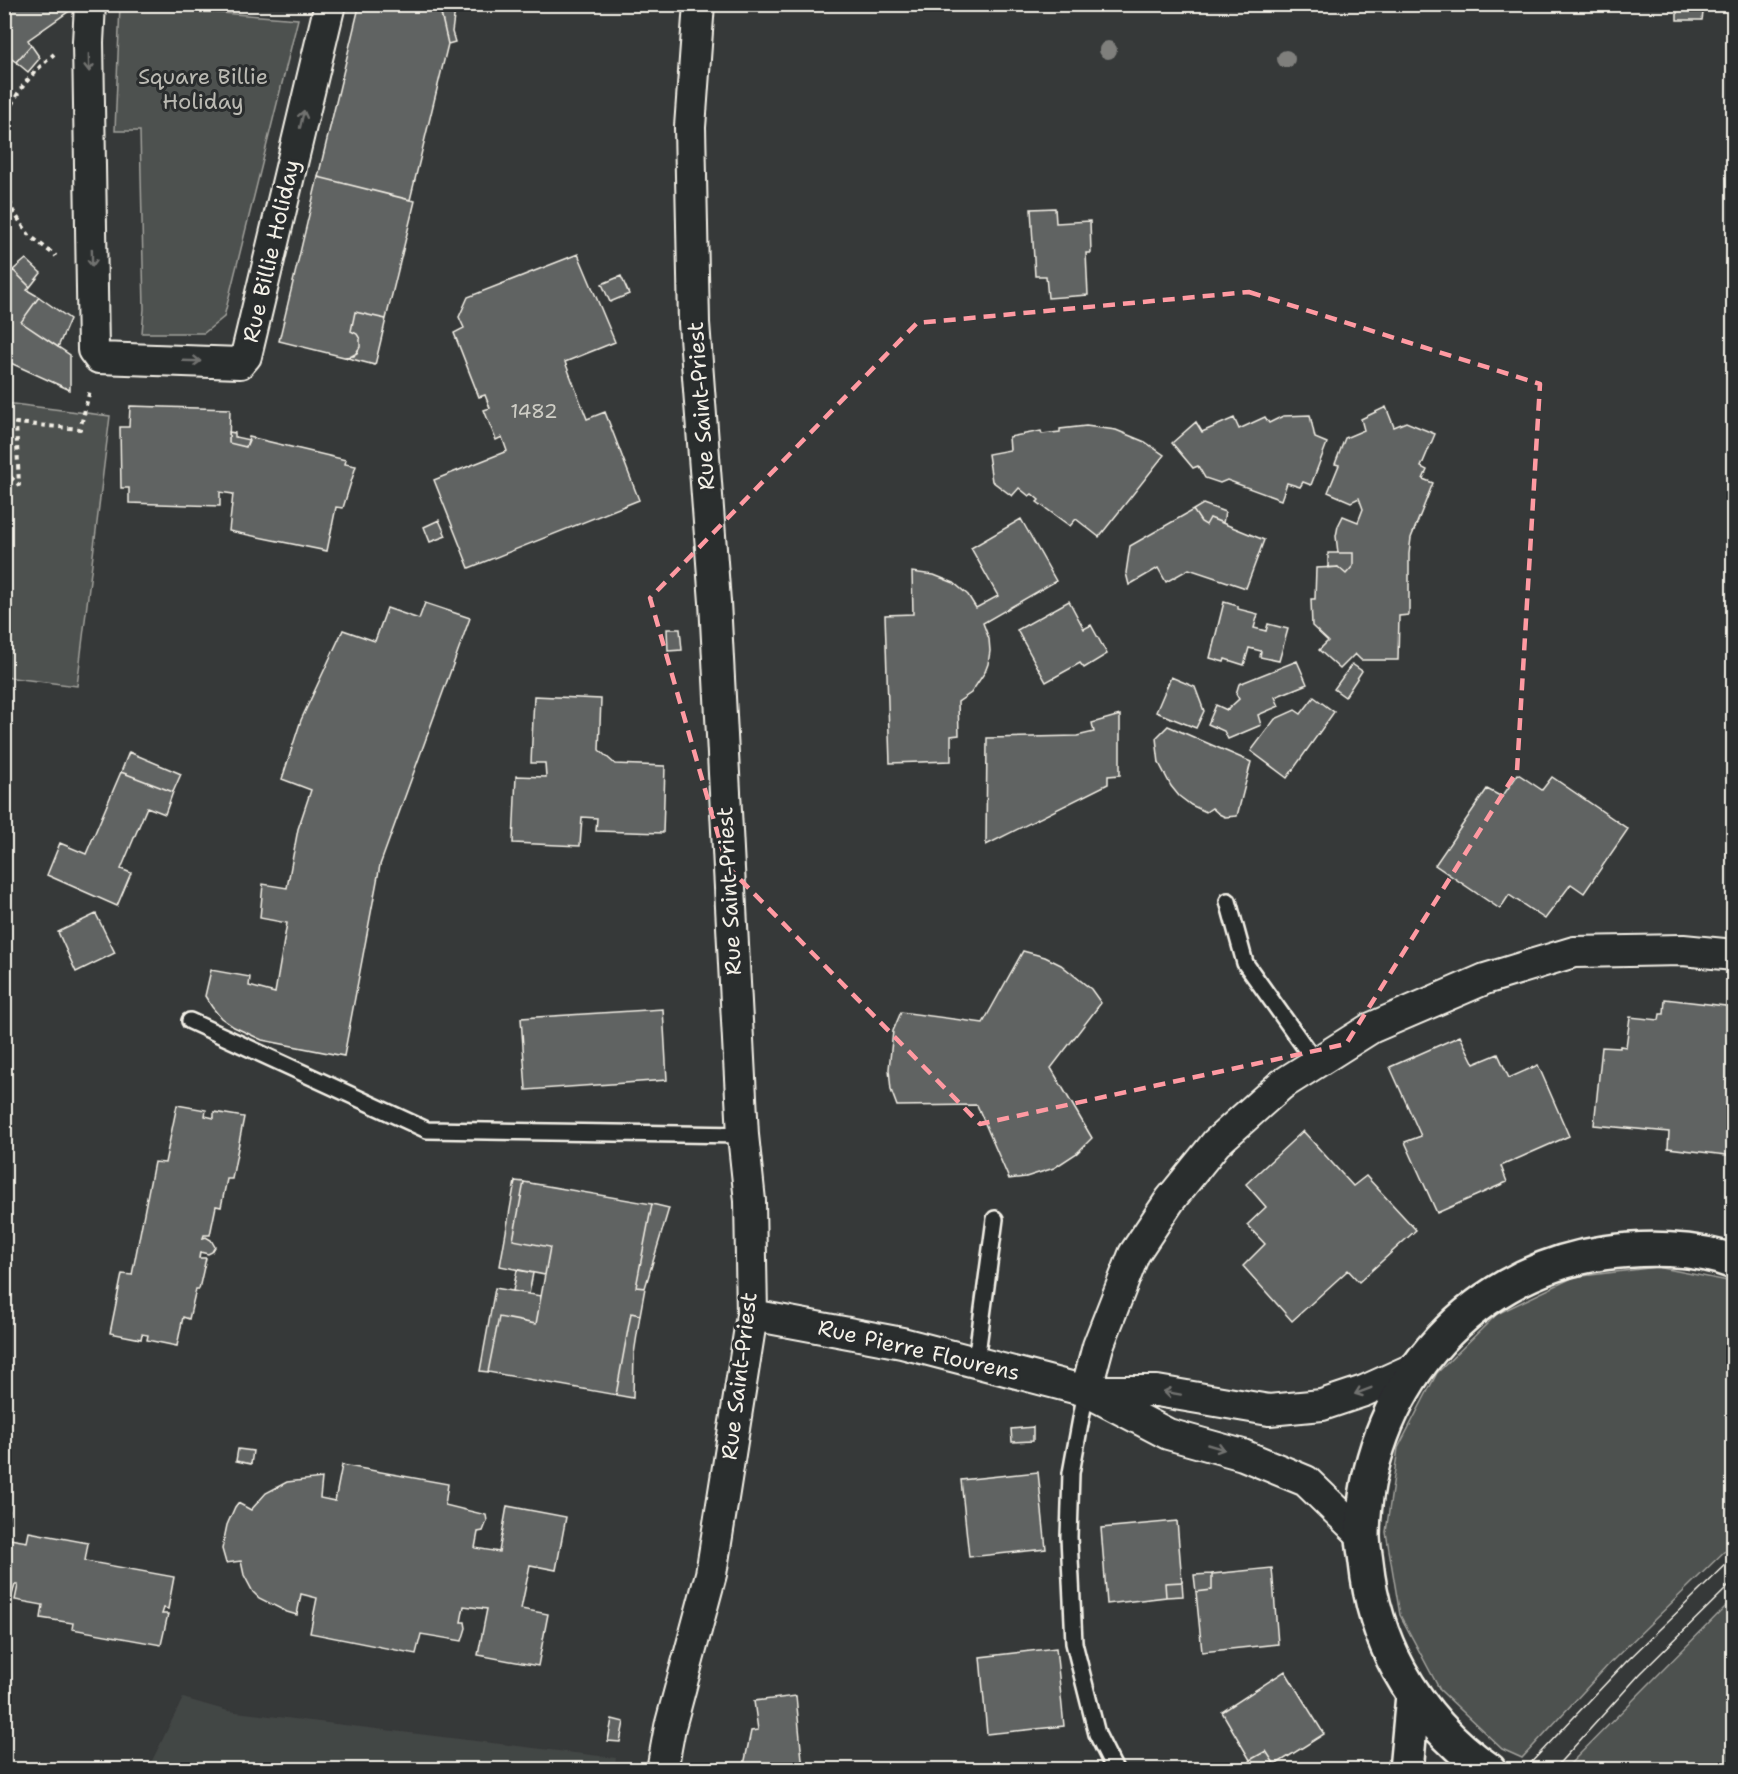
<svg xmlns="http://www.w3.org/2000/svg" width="1738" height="1774" font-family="'Shantell Sans',sans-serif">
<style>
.built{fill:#434645}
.green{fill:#4e514f;stroke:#a1a19c;stroke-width:1.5}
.building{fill:#616362;stroke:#f4f1e8;stroke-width:1.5}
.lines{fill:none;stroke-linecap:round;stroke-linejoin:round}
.service-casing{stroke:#f4f1e8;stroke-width:20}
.minor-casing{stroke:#f4f1e8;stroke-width:34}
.secondary-casing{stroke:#f4f1e8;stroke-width:38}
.path{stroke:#f4f1e8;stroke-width:4;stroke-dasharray:4.5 4.5;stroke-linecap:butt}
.service{stroke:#2a2d2e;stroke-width:15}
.minor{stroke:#2a2d2e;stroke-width:30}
.secondary{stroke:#2a2d2e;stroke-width:33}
.tram{stroke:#f4f1e8;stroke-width:1.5}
.tree{fill:#7f7f7c}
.oneway{stroke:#71726f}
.marked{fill:none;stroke:#ff9aa2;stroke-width:4.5;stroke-dasharray:12 8;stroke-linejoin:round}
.labels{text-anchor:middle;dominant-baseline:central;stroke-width:6;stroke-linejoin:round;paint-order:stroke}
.number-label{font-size:20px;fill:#cfcec6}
.park-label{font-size:22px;fill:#bab9b2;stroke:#2a2d2e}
.street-label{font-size:22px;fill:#f4f1e8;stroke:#2a2d2e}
</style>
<rect width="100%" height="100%" fill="#363939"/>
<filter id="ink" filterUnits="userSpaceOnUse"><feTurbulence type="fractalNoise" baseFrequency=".0167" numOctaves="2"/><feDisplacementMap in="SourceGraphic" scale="12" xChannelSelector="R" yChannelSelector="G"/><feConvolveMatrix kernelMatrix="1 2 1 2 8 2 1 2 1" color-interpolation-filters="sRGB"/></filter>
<g filter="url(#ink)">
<path class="built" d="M183,1698L228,1711L616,1758L614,1770L148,1769Z"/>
<path class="green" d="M120,5L298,19L224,317L204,333H142L144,309L140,131H115Z
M5,403L110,416L77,686L5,677Z
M1657,1267L1733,1282V1543L1610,1663L1522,1758L1502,1749L1440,1690L1400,1615L1386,1532L1398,1448L1437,1373L1497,1314L1574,1277Z
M1733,1599V1769H1565Z"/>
<path class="building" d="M4,4H72V9L28,40L31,45L16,62L10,58L4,65Z
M390,4H407L406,8L390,7Z
M407,4H425V9H440L448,44L410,200L318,177L359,7L406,8Z
M1704,6L1702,20H1677V7Z
M440,9H455L452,32L455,42L448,44Z
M31,45L40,58L28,72L16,62Z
M318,177L415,201L386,319L355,312L351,331L357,334L360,339V347L357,353L350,357H344L279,341Z
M1055,208L1056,223L1090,221L1091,253H1086L1088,295L1048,298L1046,276H1035L1031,209Z
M578,254L615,342L565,362L587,419L605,412L639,500L469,568L434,480L507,451L502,437L496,440L484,410L490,408L485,395L479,397L454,333L464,328L459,317L468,297Z
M26,259L41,273L30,287L13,270Z
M4,265L10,273L13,270L30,287L27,290L39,297L21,322L70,355V390L4,360Z
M621,276L629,294L610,302L602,284Z
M39,297L70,319L58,347L21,322Z
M355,312L386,319L375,365L344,357L354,356L360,347V339L357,334L351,331Z
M130,406L230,409L229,443L246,447L249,437L346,460L345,464L356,466L343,508L336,507L327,551L229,531L233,494L220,492V506L129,503V488H121L120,427H129Z
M1386,407L1394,427L1406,422L1435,434L1421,467L1427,470L1423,479L1433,483L1411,538L1409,554V615L1399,616L1398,660H1361L1355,654L1340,669L1319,650L1328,641L1312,626L1311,599H1315L1316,568L1338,567L1346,574L1353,566V553H1338L1336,536L1338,526L1343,516L1358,522L1363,509L1359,498L1351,502L1328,492L1339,465L1335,464L1345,438L1364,430L1361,419Z
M1310,415L1315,438L1327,443L1311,485L1303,482L1300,487L1287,483L1281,500L1227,480L1220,483L1205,478L1198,466L1193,468L1172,443L1196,422L1202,432L1234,418L1239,429L1265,417L1269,423L1283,416Z
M1086,426L1116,430L1145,442L1164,455L1099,537L1076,519L1070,526L1037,502L1039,500L1032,494L1029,496L1019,488L1012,496L992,481L988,454L1010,450L1009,437L1041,431L1042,434L1060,432V429Z
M229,432L235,433V437L249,440L246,447L229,443Z
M1203,504L1225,512L1223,523L1210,518L1206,525L1201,522L1193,510Z
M1193,510L1201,522L1206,525L1210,518L1264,540L1246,588L1189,569L1166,582L1158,568L1129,585L1126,573L1130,546Z
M1021,519L1056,581L983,623L989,639L990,651L988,664L985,672L971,693L958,702L959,735L951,736V761L890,763L885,615L913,614L912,572L934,575L954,583L968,595L976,608L998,596L971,548Z
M439,520L446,536L430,542L424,527Z
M1328,553H1353V566L1346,574L1338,567L1328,568Z
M1069,601L1084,629L1091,625L1107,654L1084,668L1080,663L1046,682L1017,630Z
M1224,602L1238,606V609L1258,614L1254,628L1266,631L1268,624L1288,629L1279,661L1260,657L1261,651L1249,648L1244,665L1225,659L1224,662L1210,658Z
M425,603L470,618L380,865L344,1056L262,1040L234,1027L221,1018L212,1007L205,996L211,970L250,977L249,986L275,993L287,923L260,918L263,884L287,888L298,829L311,790L282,779L301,720L343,630L375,641L387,608L419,619Z
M667,629H680L682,650L668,651Z
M1297,661L1307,684L1275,697L1279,706L1258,715L1261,725L1228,739L1224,731L1208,724L1216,705L1227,710L1239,699L1236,694L1239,684Z
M1352,664L1362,671L1345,697L1334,689Z
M1171,677L1195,687L1204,711L1196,728L1156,712Z
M534,696L601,699L599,750L615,764L665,766L663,833L596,831L597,818L582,817L580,846L513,843L516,776L546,777L545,763H531Z
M1314,697L1334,712L1287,778L1251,751L1275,719L1295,710L1301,714Z
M1120,715V775L1108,776V784L986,845L987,738L1077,736L1094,732L1092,723Z
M1168,726L1251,762L1237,816L1225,817L1219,814L1212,808L1206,812L1191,805L1179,796L1171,786L1159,763L1156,738Z
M129,752L181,774L173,792L121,772Z
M121,772L173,792L165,814L147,807L121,869L131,873L117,906L47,875L60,843L86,854Z
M1518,774L1542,790L1552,777L1628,829L1584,893L1571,884L1545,919L1509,895L1500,909L1435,865L1487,789L1502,797Z
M96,914L115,953L76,972L58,932Z
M1023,951L1045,957L1061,965L1091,989L1101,1003L1051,1068L1092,1138L1077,1153L1054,1168L1026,1177L1009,1179L977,1105L897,1106L891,1090L889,1069L893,1031L901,1012L983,1023Z
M1665,999L1734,1007V1156L1668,1148L1669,1132L1594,1125L1602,1047L1620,1048V1046L1626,1047L1630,1017L1659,1020L1660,1014H1664Z
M663,1009L667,1080L526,1090L521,1018Z
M1460,1036L1474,1064L1498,1054L1509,1078L1538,1065L1569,1136L1501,1166L1507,1182L1437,1213L1405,1142L1421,1136L1390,1067Z
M177,1105L206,1110L205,1116L214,1118V1112L244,1117L232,1179H227L221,1207L216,1206L210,1235H204L203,1238L206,1237L211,1240L215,1247L212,1252L208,1254L200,1252L199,1258H206L199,1289H196L189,1319L183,1317L177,1346L147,1340L148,1335L142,1334L141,1339L110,1333L122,1274L132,1275L154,1162L165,1163Z
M1303,1131L1353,1186L1366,1176L1416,1230L1359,1282L1348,1270L1292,1321L1243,1266L1265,1244L1247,1225L1266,1207L1246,1184Z
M515,1181L524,1182L513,1240L550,1247L545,1275L500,1266Z
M524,1182L652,1204L636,1287L645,1288L640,1315L631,1313L616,1395L488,1372L499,1317L536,1324L550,1247L513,1240Z
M652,1204L669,1208L645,1288L636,1287Z
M517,1270L533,1273L529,1294L513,1291Z
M495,1288L541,1296L536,1324L499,1317L488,1372L480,1371Z
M631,1313L640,1315L634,1354L633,1398L616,1395Z
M1033,1427V1441L1012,1442L1011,1429Z
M238,1449L253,1451L251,1464L236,1461Z
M342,1465L448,1484L445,1505L486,1515L487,1521L483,1531L478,1532L475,1548L499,1552L507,1506L566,1517L556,1570L530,1565L521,1609L548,1614L538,1666L478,1655L487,1609L464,1606L461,1622H465L466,1628L462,1641L421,1634L416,1654L310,1633L317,1598L301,1594L297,1615L287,1612L259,1598L253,1592L244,1575L241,1561L226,1563L222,1549L227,1525L235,1507L238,1503L251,1510L266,1493L287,1482L322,1478L320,1498L335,1501Z
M1038,1472L1046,1549L969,1557L961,1480Z
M4,1511H9L4,1534Z
M1177,1521L1182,1582L1165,1583L1166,1597L1107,1604L1101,1528Z
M29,1532L88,1543L85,1561L174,1577L168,1609L164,1608L162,1614H168L161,1645L72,1629L73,1623L41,1618L43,1605L15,1600L18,1585H15L12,1595L4,1597V1538L27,1542Z
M1272,1568L1278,1644L1202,1652L1196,1592L1212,1590V1574Z
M1212,1574V1590L1196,1592L1194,1575Z
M1182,1582L1183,1596L1166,1597L1165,1583Z
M1056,1648L1064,1726L987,1734L980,1657Z
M1285,1671L1324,1734L1275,1765L1266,1751L1250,1760L1222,1712Z
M796,1696L803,1770H743L751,1731L758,1730L754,1701Z
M612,1719L624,1722L620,1742L608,1741Z
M1266,1751L1275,1765L1267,1770H1257L1250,1760Z"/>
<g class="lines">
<defs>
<path id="service" d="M1228,901L1245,963L1316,1063
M190,1021L427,1130L743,1135
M976,1361L995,1219
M1086,1391L1071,1473L1069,1537L1074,1643L1097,1734L1115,1770"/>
<path id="minor" d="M90,4L88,42L93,350L99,358L240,363L246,356L330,4
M752,1315L902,1343L1086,1391L1168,1434L1243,1455L1306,1481L1363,1536
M1086,1391L1098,1346L1134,1254L1170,1200L1216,1143L1281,1085L1371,1028L1485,979L1574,952L1683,950L1734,955
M1092,1391H1157L1269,1410L1322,1405L1364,1391L1417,1367
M662,1770L670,1727L711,1574L752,1315L750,1201L743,1135L715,602L694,323L690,127L699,4"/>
<path id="secondary" d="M1406,1770L1413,1695
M1489,1770C1450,1744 1421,1710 1399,1670C1380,1635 1370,1601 1366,1562C1365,1553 1363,1544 1363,1535C1365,1396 1464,1273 1603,1253C1644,1247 1695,1247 1734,1262"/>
</defs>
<use href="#service" class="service-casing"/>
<use href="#minor" class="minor-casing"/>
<use href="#secondary" class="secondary-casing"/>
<path class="path" d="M4,121C16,91 30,75 54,54
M4,184L13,211L29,235L56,256
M4,471L19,485L16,423L80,429L90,390"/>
<use href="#service" class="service"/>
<use href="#minor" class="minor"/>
<use href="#secondary" class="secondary"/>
<path class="tram" d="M1524,1770L1626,1662L1734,1557
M1553,1770L1640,1674L1734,1581"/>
</g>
<g class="tree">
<circle cx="1108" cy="50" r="9"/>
<circle cx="1286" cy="59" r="9"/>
</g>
<defs><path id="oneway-shaft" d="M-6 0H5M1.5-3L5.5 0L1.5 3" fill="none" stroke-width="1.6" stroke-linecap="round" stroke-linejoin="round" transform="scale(1.5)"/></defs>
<g class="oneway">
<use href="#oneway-shaft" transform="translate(89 63) rotate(89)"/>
<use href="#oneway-shaft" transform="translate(302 119) rotate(-77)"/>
<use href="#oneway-shaft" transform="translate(92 258) rotate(89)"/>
<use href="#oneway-shaft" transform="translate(192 361) rotate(2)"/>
<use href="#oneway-shaft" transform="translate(1363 1391) rotate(159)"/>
<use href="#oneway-shaft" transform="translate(1172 1393) rotate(-170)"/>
<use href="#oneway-shaft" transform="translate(1216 1447) rotate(16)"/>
</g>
</g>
<path class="marked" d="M1249,292L1540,384L1517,771L1346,1044L980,1124L727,866L650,598L917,323Z"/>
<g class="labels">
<g class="number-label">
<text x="534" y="411">1482</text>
</g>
<g class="park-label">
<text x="203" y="76">Square Billie<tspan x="203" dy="25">Holiday</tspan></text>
</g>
<g class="street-label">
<text transform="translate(271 251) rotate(-77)">Rue Billie Holiday</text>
<text transform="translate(701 406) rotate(-94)">Rue Saint-Priest</text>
<text transform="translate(729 891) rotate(-93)">Rue Saint-Priest</text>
<text transform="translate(919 1350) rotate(13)">Rue Pierre Flourens</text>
<text transform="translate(739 1376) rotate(-83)">Rue Saint-Priest</text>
</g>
</g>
<rect width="1738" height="1774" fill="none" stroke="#2a2d2e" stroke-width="24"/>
<rect x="12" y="12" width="1714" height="1750" fill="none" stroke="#f4f1e8" stroke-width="2" filter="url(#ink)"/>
</svg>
